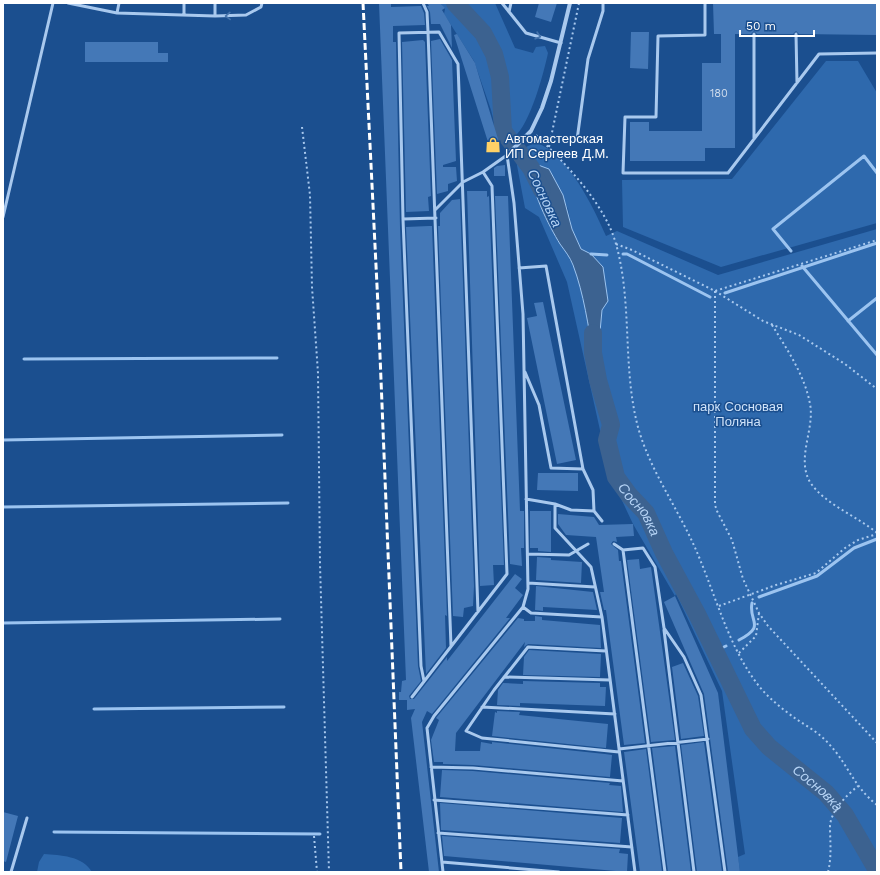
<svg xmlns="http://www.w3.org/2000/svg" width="880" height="875" font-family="'Work Sans',sans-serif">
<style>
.green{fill:#2e69ad;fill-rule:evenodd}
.water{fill:#3c6290;stroke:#9cc4f0}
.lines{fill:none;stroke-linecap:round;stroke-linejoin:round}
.stream{stroke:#9cc4f0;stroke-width:3}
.river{stroke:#3c6290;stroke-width:18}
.building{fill:#4478b7}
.path{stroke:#a9c9ee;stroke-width:2;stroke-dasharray:2 3;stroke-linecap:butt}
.lane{stroke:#a9c9ee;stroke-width:3}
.street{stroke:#a9c9ee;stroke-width:4}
.rail{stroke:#fff;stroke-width:3;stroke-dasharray:7 3;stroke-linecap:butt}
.oneway{stroke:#4674ac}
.labels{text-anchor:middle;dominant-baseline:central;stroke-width:3;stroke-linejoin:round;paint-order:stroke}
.number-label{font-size:11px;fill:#d0dded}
.poi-label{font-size:13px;fill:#fff;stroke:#1b4f8f;text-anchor:start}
.park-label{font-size:13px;fill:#cfe3fa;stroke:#1b4f8f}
.water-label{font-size:14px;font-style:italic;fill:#b5d3f5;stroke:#1b4f8f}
</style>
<rect width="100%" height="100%" fill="#1b4f8f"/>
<path class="green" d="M440,3H495L515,48L533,53L536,47L545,46L548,53C544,72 530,125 514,137C510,139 504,141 499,142L491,110L474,61L444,14L445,9Z
M826,61H858L877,93V223L721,267L623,227L622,180L732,179Z
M537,143C567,153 594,208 606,236L617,231L718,275L877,229V872H740L738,857L745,854L722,691L676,594L675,596L633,524L610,475L567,282L539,217L525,208L516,160C518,150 528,145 537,143ZM549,169L568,209L572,229L581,249L573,266L568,253L561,245Z
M44,854C60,855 83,856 92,872H37L39,862Z"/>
<path class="water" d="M538,165L549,169L563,195L572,229L581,249L591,254L603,267L608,301L602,310L599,343L594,357C588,326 584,294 573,265C570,257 565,251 560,244C549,226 530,189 531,168Z"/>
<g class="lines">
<path class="stream" d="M791,251L773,229L864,156L877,173
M591,254L607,255
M623,254H627L710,297
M802,266L877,355
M725,293L877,243
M848,321L877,298
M24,359L277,358
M3,440L282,435
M3,507L288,503
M759,597L817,576L854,548L877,539
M3,623L280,619
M739,640C767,625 748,622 752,603
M715,651L726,646
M94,709L284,707
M54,832L320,834"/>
<g class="river">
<path d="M455,3L483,33L494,54L500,77L503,131L531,168L542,190"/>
<path id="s1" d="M593,333V353L598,380L611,425L607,440L616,477L629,495L646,513L664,553L697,614L753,729L769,747L826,793L845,815L877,870"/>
</g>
</g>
<path class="building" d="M379,3H391V7L421,6L424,13L425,25L393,26V42H396L400,227L418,666L421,681L409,696L410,699H414L447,657V661L515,574L522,579L515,588L523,595L506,618H510L432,714L427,711L422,722L439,872H429L411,718L415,709L407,710V700H399V692H401L402,681L406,680Z
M427,3H440L445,8L442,10L451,25L452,48L440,24H431L430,12L427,6H429Z
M539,3H557L551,22L535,17Z
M713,3L877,4V35L799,34L796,31L793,34H757L754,31L751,34H735V148H705V161H630V122H649V131H702V63H721V34H714Z
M631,32H649L648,69L630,68Z
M457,34L475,63L501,149L489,152L486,142H488L454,35Z
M440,39L452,60L456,161L443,165V167H456L457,181L448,184V191L437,194L431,41Z
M423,40L425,42L431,196L428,197L429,211L406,212L402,42Z
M85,42H158V53H168V62H85Z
M505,165V176H494V168L497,166Z
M467,191H487V197L489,196L504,565H493L494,585L480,586Z
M495,196H508L520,511H524V548H521L522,566L510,564Z
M460,199L474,586L473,606L464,608L463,617L453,616L438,226H440V213L452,200Z
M429,226H432L447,616L445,615L446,648L426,674L406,227Z
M543,302L576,460L557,464L527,318L537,316L534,303Z
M538,473H578V491L537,490Z
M530,511H551V552L538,551V548H530Z
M558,514L594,517L599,525L633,524L634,536L616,537L617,542L613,541L611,544L618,550L619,561H621L645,743L624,745L606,610H604L600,592H604L596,537L566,535L558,524Z
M537,557L551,558V560L582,562L581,583L536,580Z
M639,559L640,569L651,567L675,740L651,742L627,560Z
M536,586L593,592L597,610L543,607V611L535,610Z
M675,596L718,693L740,872H728L704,694L664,602Z
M535,616L542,617V620L600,625L601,648L528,644L524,647L525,642L456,733L455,751H480L481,742L492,744V742L605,754L612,755L610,777L473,765L443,764V762H434L431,740L439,720L436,718L518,618L524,619V621H535Z
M529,650L601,654L600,677L523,675L524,657Z
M683,663L698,696L704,736L681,739L672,667Z
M523,681L600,683V687H606L605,706L520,703V706L497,705L498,690L503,683L523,684Z
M497,711L520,712L519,715L608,724L606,748L492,736L495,712L497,713Z
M704,742L722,872H697L681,745Z
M675,746L691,872H668L652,748Z
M646,749L662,872H640L624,752Z
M442,770L473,771L610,783L609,785L621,786L623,812L440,797Z
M440,803L622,818L620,843L441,830Z
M3,812L18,816L6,862L3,861Z
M442,836L620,849L619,853L628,854L627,872L444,856Z"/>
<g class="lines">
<path class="path" d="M302,127L310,195L312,287L318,373L320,564L329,872
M536,135C566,164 605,204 616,244C632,301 623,362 636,419C646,465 677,506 696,550C714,591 727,641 753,678C763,693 777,705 792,716C804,725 819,732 829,744C848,764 853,786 877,805
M549,147L579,3
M616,244L632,250L715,291L877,240
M715,291V505L717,511L732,540L743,579L759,613L768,626L877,743
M715,291L763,321L799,335L845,364L877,389
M772,325C787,349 805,376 810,404C815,429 796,458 810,482C824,504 857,516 877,533
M719,606L776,585L816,573L845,548L858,540L877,534
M739,653L756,636L759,613
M314,836L317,872
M828,872C832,856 830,842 830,826C831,810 847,795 858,786"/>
<path class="lane" d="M68,3L117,13L215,16L246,15L261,7L262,3
M215,3V16
M423,3L427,12L428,32L451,646
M502,3L526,33L561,43
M705,3V35L658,36L656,117H625L623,173H728L819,54L877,53
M509,12L511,3
M117,13L119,3
M184,15V3
M754,34V139
M796,34L797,83
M577,140L588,59L603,11V3
M435,210L463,182L483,172L507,155L514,203L523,314L528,589L523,607L434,716L427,728L443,872
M3,217L53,3
M403,219L436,218
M519,268L546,266L583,469L593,490L594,511L571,510L555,504
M525,372L539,405L551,468L583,469
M526,499L555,504V528L591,567L602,617L635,872
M594,511L602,521
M614,544L623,550L665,872
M623,550L643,548L655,567L664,628L684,657L701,695L725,872
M528,554L569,555L588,544
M528,583L595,587
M523,607L531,613L602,617
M664,630L694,872
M606,651L528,647L494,690L466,731L482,738L619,752
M504,677L610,680
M424,681L421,666L403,219L399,33L439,32L458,64L478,612
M412,697L507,574L492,186L483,172
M482,707L615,714
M619,749L708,739
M431,767L473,768L623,781
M434,800L628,815
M438,833L632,847
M442,862L559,872
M11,872L27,818"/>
<path class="street" d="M507,155L531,131L542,108L551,81L570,3"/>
<path class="rail" d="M363,3L378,306L401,872"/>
</g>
<defs><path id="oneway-chevron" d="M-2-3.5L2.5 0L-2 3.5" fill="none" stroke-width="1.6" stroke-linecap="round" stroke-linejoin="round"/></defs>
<g class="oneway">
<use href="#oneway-chevron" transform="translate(228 16) rotate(178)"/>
<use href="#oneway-chevron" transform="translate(538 36) rotate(16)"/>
</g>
<defs>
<symbol id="shop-bare" viewBox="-9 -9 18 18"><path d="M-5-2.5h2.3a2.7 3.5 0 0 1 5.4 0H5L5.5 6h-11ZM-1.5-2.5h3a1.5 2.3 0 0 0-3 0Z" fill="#ffd166" stroke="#1b4f8f" stroke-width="2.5" paint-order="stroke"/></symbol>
</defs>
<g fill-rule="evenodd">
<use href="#shop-bare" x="482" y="134" width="22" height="22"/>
</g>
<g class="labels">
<g class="number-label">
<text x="719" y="93">180</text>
</g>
<g class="poi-label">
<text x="505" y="138">Автомастерская<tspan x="505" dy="15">ИП Сергеев Д.М.</tspan></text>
</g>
<g class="park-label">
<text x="738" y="406">парк Сосновая<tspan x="738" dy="15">Поляна</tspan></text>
</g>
<g class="water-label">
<text transform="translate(545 198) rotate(65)">Сосновка</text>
<text stroke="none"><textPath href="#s1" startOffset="188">Сосновка</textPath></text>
<text stroke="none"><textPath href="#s1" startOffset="524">Сосновка</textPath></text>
</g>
</g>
<rect width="880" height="875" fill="none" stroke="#ffffff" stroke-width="8"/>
<path d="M740 30v6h74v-6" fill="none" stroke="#ffffff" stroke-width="2"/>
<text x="746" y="30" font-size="12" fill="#ffffff" stroke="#1b4f8f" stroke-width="3" paint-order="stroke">50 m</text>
</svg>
